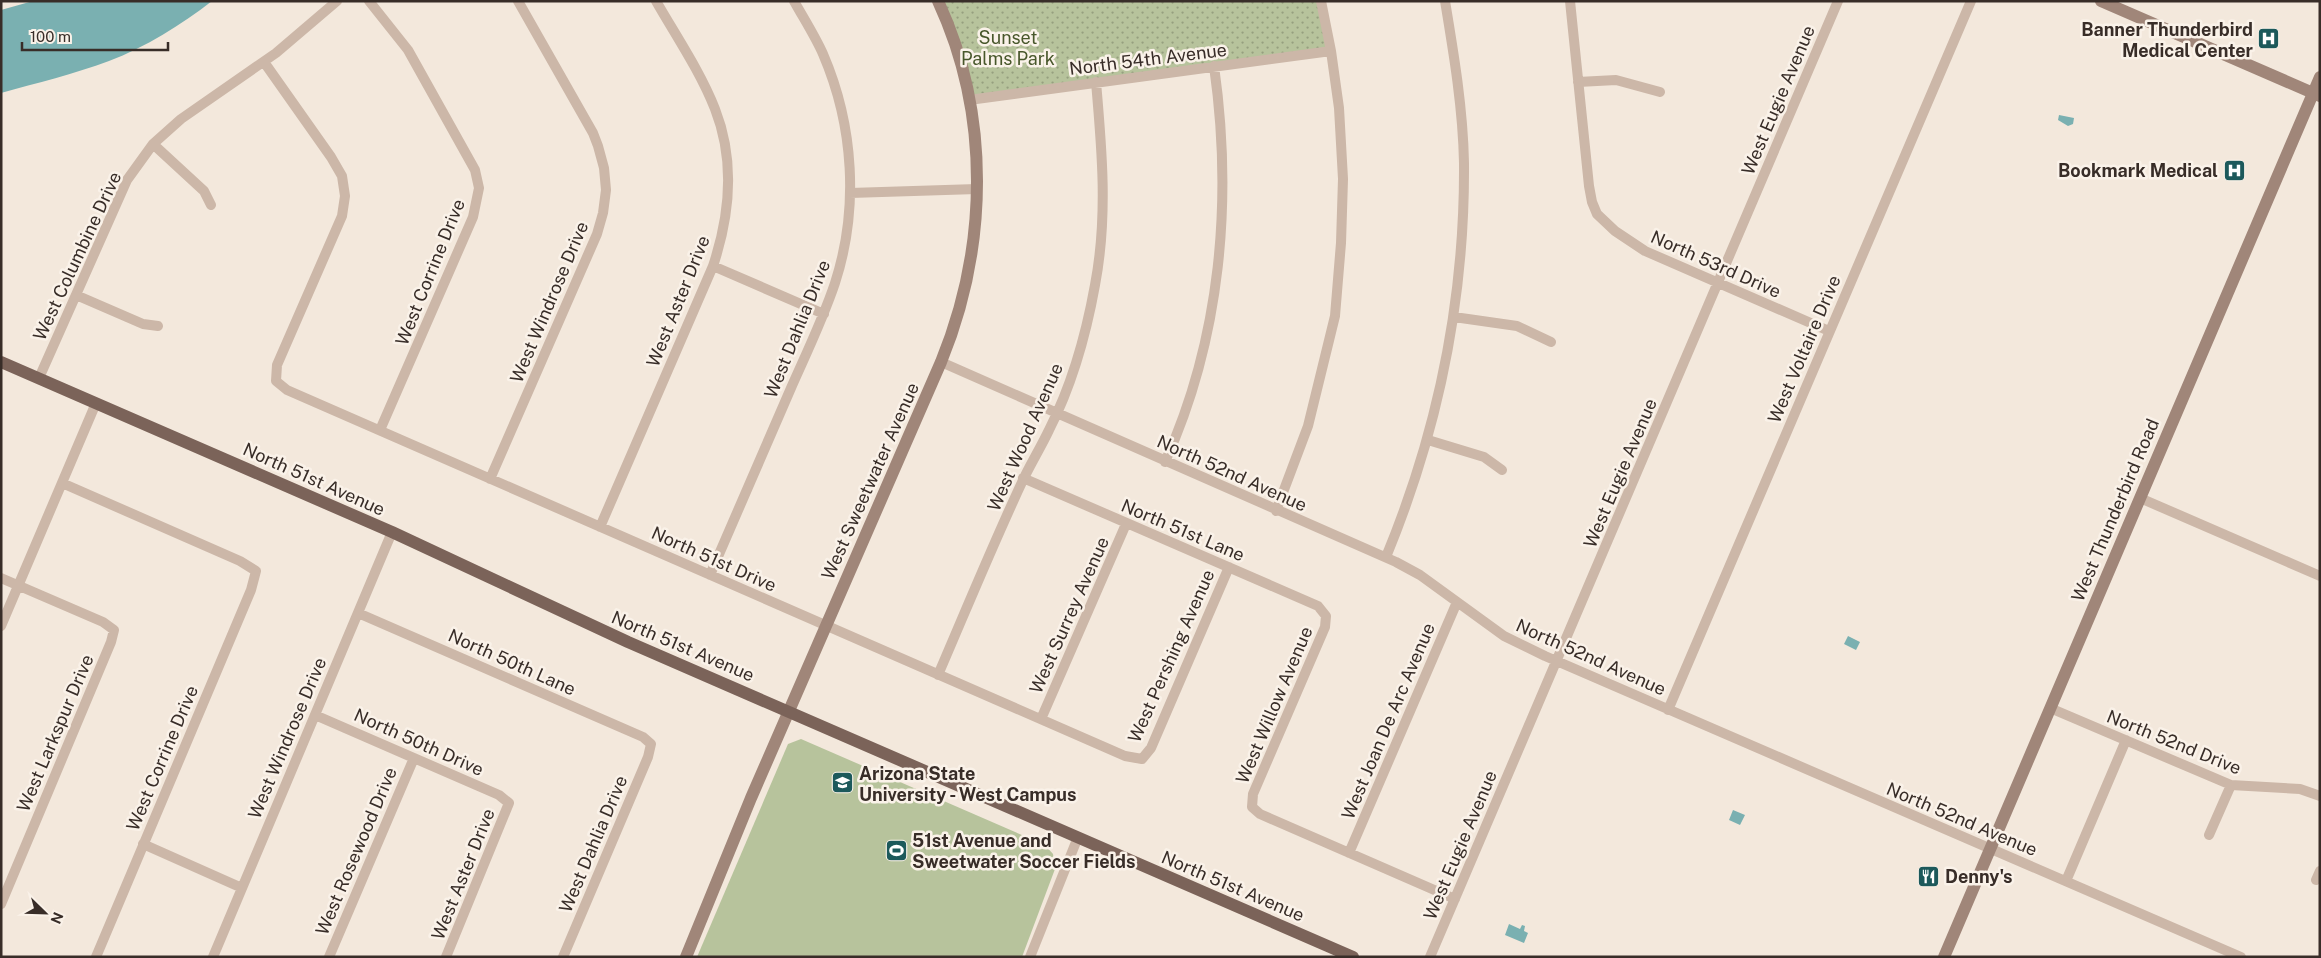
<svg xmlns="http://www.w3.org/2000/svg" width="2321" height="958" font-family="'Public Sans',sans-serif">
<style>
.grass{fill:#b7c39c}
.park{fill:url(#park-dots)}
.water{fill:#7ab0b1}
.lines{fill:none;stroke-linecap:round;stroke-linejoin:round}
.street{stroke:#ccb7a8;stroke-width:10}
.secondary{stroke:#a08679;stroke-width:12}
.primary{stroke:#7b6359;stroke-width:12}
.labels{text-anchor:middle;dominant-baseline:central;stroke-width:5;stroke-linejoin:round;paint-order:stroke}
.poi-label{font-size:18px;font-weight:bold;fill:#382d28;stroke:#faf2e9;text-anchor:start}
.park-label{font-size:18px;fill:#48572b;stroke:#faf2e9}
.street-label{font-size:18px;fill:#382d28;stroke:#faf2e9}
</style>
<defs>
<pattern id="park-dots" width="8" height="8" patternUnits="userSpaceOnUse" patternTransform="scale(1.25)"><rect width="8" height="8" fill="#b7c39c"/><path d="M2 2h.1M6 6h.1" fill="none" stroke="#969f7f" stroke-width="1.8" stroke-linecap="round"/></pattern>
</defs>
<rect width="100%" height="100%" fill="#f3e8dc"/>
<path class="grass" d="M801,739L1045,845L1053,854L1055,869L1022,957H697L788,744Z"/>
<path class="park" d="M938,1H1321L1331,51L969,100Z"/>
<path class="water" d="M33,1H212C181,25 146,47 109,61C74,74 37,83 1,93V10Z
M2059,115L2074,118L2073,124L2068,126L2058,120Z
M1848,636L1860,642L1856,650L1844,644Z
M1733,810L1745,815L1740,825L1729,820Z
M1509,924L1520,929L1522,925L1525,926L1524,931L1528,933L1524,943L1505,935Z"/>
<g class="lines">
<path class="street" d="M369,1L408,50L475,170L479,188L473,217L380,430
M1570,1L1589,186L1592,202L1597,214L1615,231L1645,251L1829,331
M264,62L331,157L342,176L345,196L342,216L277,365L276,381L287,390L1125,756L1142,759L1151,748L1229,567
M1578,82L1616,80L1660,92
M969,100L1331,51
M153,144L204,191L211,205
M850,193L977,189
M713,266L824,314
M76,295L143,324L158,326
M1454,317L1517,326L1551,342
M941,362L1396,562L1420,575L1504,636L1545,656L2241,957
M39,378L127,180L153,144L181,119L276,53L337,1
M1428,440L1484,457L1502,470
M1165,462C1221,338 1233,200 1214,66
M1023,478L1318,606L1326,616L1325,627L1253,794L1252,807L1260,814L1455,899
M490,479L597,234L603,213L606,190L604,168L598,146L593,133L518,1
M62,483L240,561L256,571L251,590L96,957
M2140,498L2320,576
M1276,511L1308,426L1335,316L1341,243L1343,179L1339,108L1331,51L1321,1
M600,527L713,266C730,215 735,160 715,109C700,71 676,36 656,1
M1386,557C1438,431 1465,300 1464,163C1463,109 1454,55 1445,1
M710,575C737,513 764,450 791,388C806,354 823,319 835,283C859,209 854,126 823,54C815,36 804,19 794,1
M1,578L103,622L114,630L111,642L1,904
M358,613L643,737L651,744L648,757L563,957
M1,626L96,403
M938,675C966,610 993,544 1023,480C1031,463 1041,447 1049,430C1072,385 1086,335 1095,285C1108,217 1102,150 1096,82
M2050,708L2231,785L2300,789L2320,796
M1668,710L1971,1
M315,715L499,795L509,803L446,957
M1041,719L1126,524
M2209,835L2231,785
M143,844L242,888
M1349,853L1457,602
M2316,880L2320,871
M2066,881L2126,740
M213,957L392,532
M329,957L414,758
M1030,957L1078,837
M1430,957L1838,1"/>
<path class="secondary" d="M2101,1L2320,96
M686,957L751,798L941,362C988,247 991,115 938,1
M1944,957L2320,77"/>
<path class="primary" d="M1,362L392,532L628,642L1353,957"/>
</g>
<defs>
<symbol id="hospital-square" viewBox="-11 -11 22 22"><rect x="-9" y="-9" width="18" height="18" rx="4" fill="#1c595b" stroke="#faf2e9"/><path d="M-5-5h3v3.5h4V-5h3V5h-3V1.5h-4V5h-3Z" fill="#fff"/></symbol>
<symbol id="university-square" viewBox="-11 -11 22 22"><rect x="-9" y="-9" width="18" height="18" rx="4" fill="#1c595b" stroke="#faf2e9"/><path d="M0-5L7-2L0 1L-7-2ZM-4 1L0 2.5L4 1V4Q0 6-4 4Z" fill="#fff"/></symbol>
<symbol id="stadium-square" viewBox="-11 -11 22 22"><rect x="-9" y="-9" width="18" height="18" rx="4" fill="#1c595b" stroke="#faf2e9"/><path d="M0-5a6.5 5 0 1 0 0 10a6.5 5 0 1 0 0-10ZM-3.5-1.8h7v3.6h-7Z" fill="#fff"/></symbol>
<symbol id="restaurant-square" viewBox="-11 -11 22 22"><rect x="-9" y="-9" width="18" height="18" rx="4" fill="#1c595b" stroke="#faf2e9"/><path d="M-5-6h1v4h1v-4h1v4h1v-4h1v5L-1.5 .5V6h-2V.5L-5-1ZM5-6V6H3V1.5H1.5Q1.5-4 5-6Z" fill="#fff"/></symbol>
</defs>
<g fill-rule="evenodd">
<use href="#hospital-square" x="2256" y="26" width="25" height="25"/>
<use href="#hospital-square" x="2222" y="158" width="25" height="25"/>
<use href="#university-square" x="830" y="770" width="25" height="25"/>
<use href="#stadium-square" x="884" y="838" width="25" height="25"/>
<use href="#restaurant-square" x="1916" y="864" width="25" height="25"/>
</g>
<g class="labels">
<g class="poi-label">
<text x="2253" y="29" text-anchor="end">Banner Thunderbird<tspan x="2253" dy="21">Medical Center</tspan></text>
<text x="2218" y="170" text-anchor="end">Bookmark Medical</text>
<text x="859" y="773">Arizona State<tspan x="859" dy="21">University - West Campus</tspan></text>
<text x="912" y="840">51st Avenue and<tspan x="912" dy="21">Sweetwater Soccer Fields</tspan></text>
<text x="1945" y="876">Denny's</text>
</g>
<g class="park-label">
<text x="1008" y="37">Sunset<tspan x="1008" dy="21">Palms Park</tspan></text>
</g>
<g class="street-label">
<text transform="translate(1148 59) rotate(-7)">North 54th Avenue</text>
<text transform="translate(1778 100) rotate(-67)">West Eugie Avenue</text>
<text transform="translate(77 256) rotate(-65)">West Columbine Drive</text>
<text transform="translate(1716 264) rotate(24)">North 53rd Drive</text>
<text transform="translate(430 272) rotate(-68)">West Corrine Drive</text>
<text transform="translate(678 301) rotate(-68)">West Aster Drive</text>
<text transform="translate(549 302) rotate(-67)">West Windrose Drive</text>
<text transform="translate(797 329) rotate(-68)">West Dahlia Drive</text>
<text transform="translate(1804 349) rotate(-67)">West Voltaire Drive</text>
<text transform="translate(1025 437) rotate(-66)">West Wood Avenue</text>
<text transform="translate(1232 473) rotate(24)">North 52nd Avenue</text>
<text transform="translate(1620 473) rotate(-67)">West Eugie Avenue</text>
<text transform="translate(314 479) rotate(24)">North 51st Avenue</text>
<text transform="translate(870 481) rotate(-66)">West Sweetwater Avenue</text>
<text transform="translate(2115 510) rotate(-67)">West Thunderbird Road</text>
<text transform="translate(1183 530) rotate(23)">North 51st Lane</text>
<text transform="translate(714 559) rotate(24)">North 51st Drive</text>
<text transform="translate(1069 615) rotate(-66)">West Surrey Avenue</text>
<text transform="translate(683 646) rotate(23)">North 51st Avenue</text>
<text transform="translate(1171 656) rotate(-66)">West Pershing Avenue</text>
<text transform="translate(1591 657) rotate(24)">North 52nd Avenue</text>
<text transform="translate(512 662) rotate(24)">North 50th Lane</text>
<text transform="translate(1274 705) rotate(-67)">West Willow Avenue</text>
<text transform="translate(1388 721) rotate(-67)">West Joan De Arc Avenue</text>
<text transform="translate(55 733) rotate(-67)">West Larkspur Drive</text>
<text transform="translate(287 738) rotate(-67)">West Windrose Drive</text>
<text transform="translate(419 742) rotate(24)">North 50th Drive</text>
<text transform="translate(2174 742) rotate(22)">North 52nd Drive</text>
<text transform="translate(162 758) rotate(-67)">West Corrine Drive</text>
<text transform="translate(1962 819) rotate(23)">North 52nd Avenue</text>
<text transform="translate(593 844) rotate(-67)">West Dahlia Drive</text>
<text transform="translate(1460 845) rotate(-67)">West Eugie Avenue</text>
<text transform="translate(356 851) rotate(-67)">West Rosewood Drive</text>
<text transform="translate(463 874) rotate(-68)">West Aster Drive</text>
<text transform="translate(1233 886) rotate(23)">North 51st Avenue</text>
</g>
</g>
<rect width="2321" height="958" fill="none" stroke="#382d28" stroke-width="5"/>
<g transform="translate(45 913) rotate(113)" stroke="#faf2e9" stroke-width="4" paint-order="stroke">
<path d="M0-4L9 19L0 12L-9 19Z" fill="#382d28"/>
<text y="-8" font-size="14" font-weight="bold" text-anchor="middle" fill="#382d28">N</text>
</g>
<path d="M22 42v8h146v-8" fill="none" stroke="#382d28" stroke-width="2.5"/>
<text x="30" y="42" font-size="15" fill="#382d28" stroke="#faf2e9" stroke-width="4" paint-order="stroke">100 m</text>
</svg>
